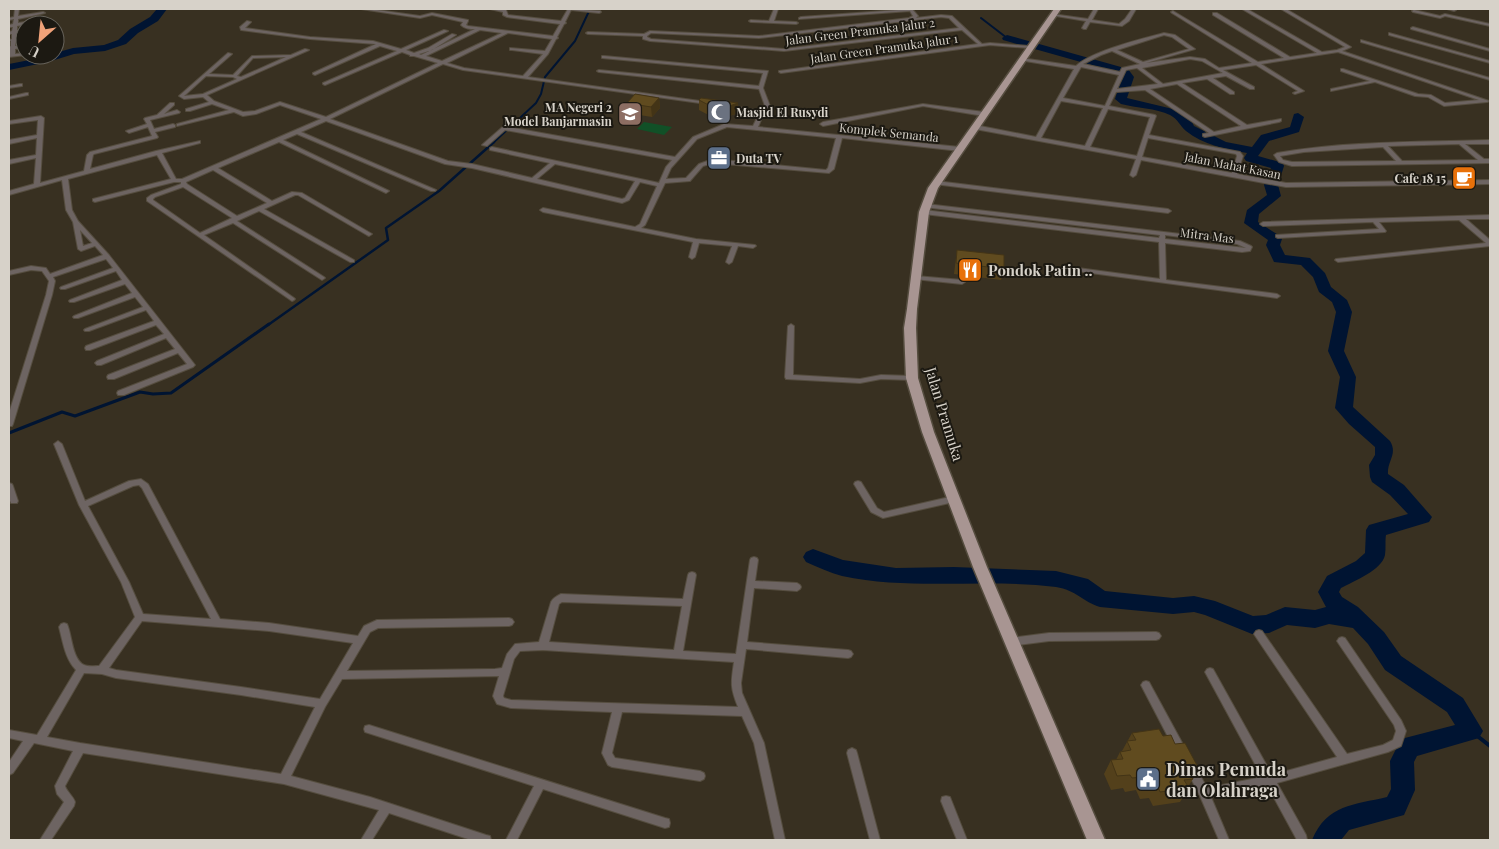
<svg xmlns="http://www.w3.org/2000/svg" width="1499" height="849" font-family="'Playfair Display',serif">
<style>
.green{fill:#115027}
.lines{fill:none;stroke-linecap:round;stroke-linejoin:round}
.stream-far3{stroke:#001432;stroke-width:2}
.stream-far2{stroke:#001432;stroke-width:2.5}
.stream-far1{stroke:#001432;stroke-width:3}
.stream{stroke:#001432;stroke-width:4}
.river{fill:#001432;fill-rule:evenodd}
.street-casing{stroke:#554d3f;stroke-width:2}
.primary-casing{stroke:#554d3f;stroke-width:3}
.street{fill:#6d6462;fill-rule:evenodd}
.primary{fill:#a89592;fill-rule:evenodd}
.wall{fill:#53401b}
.shaded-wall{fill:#433416}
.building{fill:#604b1f;stroke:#433416}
.labels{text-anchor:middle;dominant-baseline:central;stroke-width:4;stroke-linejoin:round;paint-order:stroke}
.far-street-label{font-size:12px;fill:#d7d2c9;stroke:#1c1912}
.far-poi-label{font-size:12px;font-weight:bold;fill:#d7d2c9;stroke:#1c1912;text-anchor:end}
.poi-label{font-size:15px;font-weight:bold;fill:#d7d2c9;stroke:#1c1912;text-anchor:start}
.street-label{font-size:15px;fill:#d7d2c9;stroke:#1c1912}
.near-poi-label{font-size:18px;font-weight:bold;fill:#d7d2c9;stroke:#1c1912;text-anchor:start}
</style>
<rect width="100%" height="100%" fill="#383021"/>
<path class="green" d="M644,122L672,127L664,135L637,129Z"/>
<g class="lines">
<path class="stream-far3" d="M981,18L1007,38
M493,143L536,103L541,94L545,77L575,41L590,9"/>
<path class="stream-far2" d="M268,325L388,240L386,228L439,191L494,142"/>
<path class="stream-far1" d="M9,433L62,412L75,416L140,392L153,394L171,393L269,324"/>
<path class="stream" d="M1471,731L1490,746"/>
<path class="river" d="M157,9H167L158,21L138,33L126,44L105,51L74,54L48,62L9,70V64L55,55V53L73,48L104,45L118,40L130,29L150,17Z
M1007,35L1128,69L1134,77L1127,98L1177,110L1190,118L1194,126L1226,142L1252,147L1261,135L1290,127L1294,114L1298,113L1304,117L1299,132L1269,141L1258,156L1283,163L1284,166L1278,185L1281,196L1259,214L1258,222L1280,236L1282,239L1280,245L1285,255L1310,258L1325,273L1331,287L1347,300L1352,312L1344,351L1356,377L1353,407L1390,441C1398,454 1387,461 1388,474L1404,485L1432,517L1429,522L1386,535C1385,541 1386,548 1385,555C1382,570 1354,581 1341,588L1339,592L1342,597L1358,607L1384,632L1401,656L1463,698L1483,731L1479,738L1417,756L1414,762L1415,790L1404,815L1349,830L1341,840H1312C1327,804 1354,805 1387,797L1391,789L1390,761L1401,739L1455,725L1447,712L1385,670L1368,644L1353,628L1329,624L1315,628L1287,625L1269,633L1252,634L1205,615L1194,612L1173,614L1100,607C1083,602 1076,590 1056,587C985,578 912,591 842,576C830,573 818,567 806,562L803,557L806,552L813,549L843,560L896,568L954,567L1056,571L1088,579L1105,591L1173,598L1194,596L1215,601L1253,616L1266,615L1285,607L1315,610L1326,607L1318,592L1327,576L1356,561L1365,553L1366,530L1369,525L1408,514L1390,495L1372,482L1370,477L1369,465L1375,455V447L1349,424L1335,408L1340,377L1328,351L1336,312L1332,302L1319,292L1313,277L1301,265L1274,262L1266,245L1268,240L1244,223L1247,210L1267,195L1264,185L1271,168L1246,161L1244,158L1247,153C1226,149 1203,145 1186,131C1180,126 1178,119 1170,115C1156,108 1136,108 1121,104L1115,99L1122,77L1120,73L1003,40L1002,38Z"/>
<defs>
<path id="street" d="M15,9H19L18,16L43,12L45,13L18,19V23L45,19L47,20L17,26V30L25,29V31L17,33L16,38L25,37V39L16,41L15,46L25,45V47L15,49V54L25,53V55H26L9,57L10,49H9V47L11,46V41L9,40L12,39V34H9V32L12,31L13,27H9V25L13,24L14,19L9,20V18L14,17Z
M361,9H370L420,16L432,13L468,20V21L466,25L468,26L553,36L560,24L507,17L503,15V12L490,9L506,10L508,15L561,21L568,9L600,11L601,12L599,13L571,10L565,22L566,23L564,24L557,37L558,38L556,39L548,54L528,77L707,102L709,103L707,104L463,70L443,64L330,119L448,161L472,164L532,178L550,163L490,150V148L492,147L659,183L666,167L672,160L505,130L487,146L482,145L513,118L516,120L508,127L675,157L693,137L724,124L753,126L759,114L727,107V105L761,111L765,106L759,89L599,72L597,71L599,70L759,86L763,73L602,58V56H604L768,71L763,88L770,106L764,113L758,127L960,147L963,149L960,151L842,138L834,169L829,173L713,163L703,166L690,181L665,183L645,225L641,228L696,239L755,245L756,246L753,248L738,246L732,262L729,264L726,262L732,246L699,243L695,257L692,259L689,257L693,242L543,212L540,210L543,208L635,227L640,224L657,186L640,182L629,200L622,203L472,168L445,164L326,121L301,132L436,190L435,191H431L297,134L283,140L389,191L386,193L384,192L279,142L218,168L272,201L292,192L302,193L372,234L369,236L367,235L298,195H295L264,209L354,260V262H350L259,211L237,221L324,277L325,278L322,280L233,223L204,235L294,298L295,299L294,300L292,301L147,201V198L151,195L181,184V182H174L95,202L93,201V199L171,179L157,155L68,179L72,210L78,221L109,255L195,365L193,367L124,395H118L117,393L118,391L187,364L178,353L114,379H108L107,377L108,375L175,349L166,338L101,365H97L95,363L97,361L164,334L156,325L90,350H86L85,348L86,346L154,321L146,310L89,331H85L84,330L85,329L143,307L135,297L78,318H74L73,317L74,316L132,293L125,284L74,302H70L69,301L70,300L122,280L116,271L65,289H61L60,288L61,287L113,268L106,259L53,277L55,281L52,295L13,424L12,426H9V413L46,295L49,281L42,271L31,270L9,275V271L31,266L46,268L50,274L103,255L95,246L81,251L78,249L73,222L66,210L62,180L9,195V191L34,184L36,158L9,164V160L36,155L37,138L9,144V140L37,135L38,120L9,124V121L41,116L44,118L40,183L84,171L87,155L90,152L152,136L148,127L129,133L126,131L147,124L144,119L145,118L157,115L170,103H174V105L164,114L177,110L180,112L179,113L150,120L154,129L173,124L175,125V127L155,132L158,137L157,138L94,154L93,155L90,169L156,151L200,141V143L162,153L176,179H182L321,119L280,105L256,114L243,116L234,112L177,126V124L229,110L212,104L190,111H186V109L209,102L203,97L184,99L179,96L228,53L232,54L209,74L233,75L252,56L291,55L305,49L309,50L207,95L214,101L243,112L255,111L280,102L326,117L438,63L414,56H410V55L402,52L325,85L323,84V83L397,51L380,46L315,75L313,74V73L376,44L310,39L241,30L240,27L247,21L251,22L245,28L310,37L373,41L401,49L444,30L448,31L406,50L414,53L428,48L452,34L456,35L432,50L419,54L421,55L475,29C470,29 465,29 461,25L463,22L432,15L420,18ZM480,30L502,33L442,61L426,56ZM508,33L552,39L545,51L510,48V50H512L543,54L523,76L464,68L447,63ZM286,57L241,77L237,76L253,58ZM206,76L233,77L237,79L203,94L184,96ZM727,127L836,138L828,168L826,170L713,159L699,164L686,178L666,179L671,168L697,139ZM555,164L635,181L625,198L622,199L537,179ZM213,170L267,203L237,216L187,184L186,182ZM183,187L232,218L200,233L153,200V199L155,197ZM80,230L92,243L83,246Z
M774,9H778L774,21L796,22L798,23L796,24L751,22L749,21L751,20L769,21Z
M912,9L918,16L916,18L941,15L952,16L982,44L990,43L1029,46L1031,47L1029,48L990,45L781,73L779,72V71L978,44L962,30L784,51L650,41L643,39V36L588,34L586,33L588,32L644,34L650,31L759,36L909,18L913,16L910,11L799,19V18L801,17ZM941,17L949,18L959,28L784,49L651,39L647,37V36L651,33L759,38Z
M1094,9H1098L1092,20L1119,24L1125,19L1132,9H1136L1129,21L1122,26L1090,22L1086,29H1084L1082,28L1086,21L1050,15L1052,14L1088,19Z
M1242,9H1247L1322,52L1337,50L1345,47L1281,9H1286L1351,47L1342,51L1489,101L1487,102L1444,106L1428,97L1415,96L1375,82L1331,91V89L1370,81L1341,71V69H1343L1418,94L1431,95L1445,103L1479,100L1338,52L1261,64L1304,91L1295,94L1293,93L1298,91L1256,65L1223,70L1254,87V89H1250L1226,76L1213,78L1234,92V94H1230L1207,79L1182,83L1247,125L1281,119V121L1279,122L1205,137L1203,136V134L1209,133L1145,90L1116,92L1109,106L1155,115L1156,116L1149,135L1240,152L1243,156L1237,174L1286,183L1490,180V184L1286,187L1141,160L1136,175L1133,177L1130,175L1136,159L975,129L972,127L975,125L1036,137L1074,69L1019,60V59L1021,58L1076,66C1092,51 1141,39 1164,33L1175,35L1195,49L1146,63L1190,57L1205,59L1219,68L1252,63L1172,13L1171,12L1173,11L1258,62L1284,58L1213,15V13H1217L1290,57L1317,53ZM1164,35L1172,37L1189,49L1143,62L1117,50ZM1112,51L1140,64L1122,68L1120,72L1083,64L1101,55ZM1190,59L1202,61L1223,73L1163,84L1142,68ZM1081,67L1119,75L1105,106L1063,98ZM1137,68L1158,84L1117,89L1126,70ZM1177,84L1241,126L1214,132L1150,89ZM1061,101L1103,108L1085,146L1041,138ZM1108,109L1150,117L1137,156L1090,147ZM1148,138L1236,154L1237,156L1232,173L1142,157Z
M1447,9H1454L1456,10L1454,11Z
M1414,10L1440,16L1445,14L1490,24V26L1445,16L1440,18L1413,12L1412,11Z
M1413,27L1490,49V51L1411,29V28Z
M1389,33L1490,61V63L1389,35Z
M1361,40L1490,78V80L1361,42Z
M20,84H22V86L9,88V86Z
M26,93H28V95L9,99V97Z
M923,104L984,112L987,114L984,116L923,106L823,126L820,124L823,122Z
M1490,140V144H1465L1484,159H1490V163L1292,166L1279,162L1274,155L1277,153C1346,141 1420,142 1490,140ZM1459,144L1478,160L1402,161L1388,146ZM1383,147L1396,161L1292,162L1283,160L1280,156L1304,152Z
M936,181L1168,209L1171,211L1168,213L934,184L933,183Z
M926,204L1240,241L1251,246L1252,247L1250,251L1242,252L1165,243L1166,280L1277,294L1280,296L1277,298L1061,269L1060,268L1063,266L1160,279L1159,242L924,214L921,212L924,210L1159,238L1160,235L924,207V205ZM1165,235L1237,244L1246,248L1165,239Z
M1490,215V219H1466L1490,240V246L1338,262L1335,260L1336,259L1486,243L1459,220L1379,222L1386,231L1385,232L1278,238L1276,237V235L1379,229L1373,222L1263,226L1260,224L1263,222Z
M916,276L962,280L965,282L962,284L914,279L913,278Z
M791,324L794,326L793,375L860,379L881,375L912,376L916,378L912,380L881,379L860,383L786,379L785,377L788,326Z
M58,441L62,444L85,501L129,481L141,479L148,484L220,619L269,623L358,636L364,626L377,620L509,618L512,619L514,622L512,625L509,626L378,628L370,632L347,671L495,669L502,668L507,654L515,644L539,642L551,602C553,598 557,596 561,594L683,599L688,575L689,573L692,572L695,573L696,575L683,651L736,654L750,560L751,558L754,557L757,558L758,560L755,581L797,583L800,585L801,587L800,589L797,591L754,588L747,642L848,650L851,651L853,654L851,657L848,658L746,649L741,683L742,693L764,743L785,840H775L754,743L742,716L622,712L612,753L615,758L700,771L704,773L705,776L704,779L700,781L612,767L608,765L602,753L612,712L511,708L497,704L493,696L499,676L342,679L325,707L291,776L370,797L486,835L490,836L491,840H471L389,813L372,840H361L379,810L284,784L83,753L65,786C67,792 73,796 75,802L74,806L51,840H40L64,802L57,794L55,786L73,751L34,743L13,773L9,775V762L23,741L9,738V730L37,735L76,670C65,659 63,642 59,627L61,624L64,623L67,624C72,635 72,659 84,665C88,667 95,666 99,666L135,617L121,582L79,505L54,444ZM139,485L142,488L211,619L143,614L129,582L88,506L133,486ZM562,602L682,606L674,650L549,642L559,604ZM142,621L269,631L353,643L320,699L241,687L116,670L109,668ZM543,650L734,662C731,683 730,687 738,707L511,700L504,698L503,696L514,659L520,651ZM84,673L102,674L116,678L241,695L315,707L281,774L80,743L47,737Z
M858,481L861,482L877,508L884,512L954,496L957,497L958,499L957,501L954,502L883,518L871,512L854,484L855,482Z
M9,483L12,484L13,486L18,501L17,503H11C8,497 8,490 9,483Z
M1259,630L1262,631L1347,754L1383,745L1393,740L1396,731L1394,725L1339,644L1337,641L1339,638L1342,637L1345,638L1401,720L1406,731L1401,746L1388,752L1277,783L1306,835L1307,840H1297L1267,785L1211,797L1229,840H1219L1200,796L1185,767L1186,764L1190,762L1194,764L1207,788L1262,777L1205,672L1207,669L1210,668L1213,669L1272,775L1337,757L1256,637L1254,634L1256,631Z
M1156,632L1159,633L1161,636L1159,639L1156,640L1049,641L1011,646L1008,645L1006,642L1008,639L1011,638L1049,633Z
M1146,681L1149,682L1186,750L1187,753L1186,756L1182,758L1178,756L1141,685L1143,682Z
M369,725L665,818L669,819L670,823L669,827L665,828L543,789L517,840H506L534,786L365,732L364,729L365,726Z
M852,748L856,750L857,753L880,840H870L847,753L848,750Z
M946,796L950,797L967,840H957L941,801L942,797Z"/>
<path id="primary" d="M1054,9H1061L938,188L929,212L917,309L916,328L918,378L934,432L987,567L1105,840H1087L973,567L922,432L906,378L904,328L907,309L919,212L928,188Z"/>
</defs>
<use href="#street" class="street-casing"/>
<use href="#primary" class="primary-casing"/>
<use href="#street" class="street"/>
<use href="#primary" class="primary"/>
</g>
<path class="wall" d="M659,98L660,108L652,117L627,113V103Z
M699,100L738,103V113L718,120L699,110Z
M957,250L1004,269L1001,280L954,274Z
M1132,733L1163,736L1175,744L1199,769L1188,787L1189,788L1180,802L1153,806L1149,798L1140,799L1136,790L1125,792L1123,788L1111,790L1104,774L1111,760H1116L1120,752L1122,751Z"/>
<path class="shaded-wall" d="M659,98L660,108L652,117L651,107Z
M738,103V113L718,120V110Z"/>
<path class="building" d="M635,94L659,98L651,107L627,103Z
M701,98L738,103L718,110L699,100Z
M957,250L1004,255V269L956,263Z
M1159,729L1163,736L1171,735L1175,744L1185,743L1199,769L1188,771L1193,779L1184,780L1189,788L1160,792L1157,784L1148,786L1143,777L1132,778L1130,775L1117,776L1111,760L1123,759L1120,752L1131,750L1127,741L1136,740L1132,733Z"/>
<defs>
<symbol id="mosque-square" viewBox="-11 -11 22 22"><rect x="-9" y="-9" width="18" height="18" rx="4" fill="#6b7280" stroke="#1c1912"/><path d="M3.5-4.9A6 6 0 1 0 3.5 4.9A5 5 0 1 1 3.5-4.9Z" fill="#fff"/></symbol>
<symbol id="school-square" viewBox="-11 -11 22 22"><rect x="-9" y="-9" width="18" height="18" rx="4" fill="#8d6e63" stroke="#1c1912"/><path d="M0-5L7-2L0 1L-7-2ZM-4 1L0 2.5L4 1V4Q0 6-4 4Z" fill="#fff"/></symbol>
<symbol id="office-square" viewBox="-11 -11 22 22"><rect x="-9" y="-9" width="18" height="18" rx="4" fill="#5c6f8a" stroke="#1c1912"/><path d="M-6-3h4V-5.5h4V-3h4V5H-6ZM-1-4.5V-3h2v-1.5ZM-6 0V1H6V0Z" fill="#fff"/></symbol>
<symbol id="cafe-square" viewBox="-11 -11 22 22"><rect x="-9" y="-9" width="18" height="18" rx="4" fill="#e8710a" stroke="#1c1912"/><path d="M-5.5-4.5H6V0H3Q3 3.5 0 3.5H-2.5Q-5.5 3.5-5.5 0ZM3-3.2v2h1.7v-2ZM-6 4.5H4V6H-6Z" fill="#fff"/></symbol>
<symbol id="restaurant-square" viewBox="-11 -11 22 22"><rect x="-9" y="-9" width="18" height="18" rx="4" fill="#e8710a" stroke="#1c1912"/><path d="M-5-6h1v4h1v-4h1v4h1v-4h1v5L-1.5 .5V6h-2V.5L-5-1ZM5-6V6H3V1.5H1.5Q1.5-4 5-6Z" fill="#fff"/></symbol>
<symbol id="civic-square" viewBox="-11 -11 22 22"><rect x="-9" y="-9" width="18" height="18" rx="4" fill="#5c6f8a" stroke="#1c1912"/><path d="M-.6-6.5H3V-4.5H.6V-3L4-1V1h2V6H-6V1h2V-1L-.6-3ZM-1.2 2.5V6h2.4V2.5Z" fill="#fff"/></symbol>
</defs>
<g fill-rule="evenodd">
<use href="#mosque-square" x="705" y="98" width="28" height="28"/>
<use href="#school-square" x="616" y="100" width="28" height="28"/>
<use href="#office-square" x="705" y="144" width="28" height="28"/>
<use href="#cafe-square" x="1450" y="164" width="28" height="28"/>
<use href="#restaurant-square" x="956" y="256" width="28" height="28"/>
<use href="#civic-square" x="1134" y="765" width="28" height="28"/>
</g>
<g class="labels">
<g class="far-street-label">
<text transform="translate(860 31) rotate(-7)">Jalan Green Pramuka Jalur 2</text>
<text transform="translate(884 48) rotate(-8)">Jalan Green Pramuka Jalur 1</text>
<text transform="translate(889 132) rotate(6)">Komplek Semanda</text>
<text transform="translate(1233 165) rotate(11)">Jalan Mahat Kasan</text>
<text transform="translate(1207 235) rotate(7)">Mitra Mas</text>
</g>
<g class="far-poi-label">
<text x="612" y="107">MA Negeri 2<tspan x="612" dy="14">Model Banjarmasin</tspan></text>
<text x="736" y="112" text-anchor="start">Masjid El Rusydi</text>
<text x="736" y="158" text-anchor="start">Duta TV</text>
<text x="1446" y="178">Cafe 18 15</text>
</g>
<g class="poi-label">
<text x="988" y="270">Pondok Patin ..</text>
</g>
<g class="street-label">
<text transform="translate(945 414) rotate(73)">Jalan Pramuka</text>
</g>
<g class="near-poi-label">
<text x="1166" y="769">Dinas Pemuda<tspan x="1166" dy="21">dan Olahraga</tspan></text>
</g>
</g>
<rect width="1499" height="849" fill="none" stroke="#d7d2c9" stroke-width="20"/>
<g transform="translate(40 40) rotate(207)"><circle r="24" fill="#1c1912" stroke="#67635b"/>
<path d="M0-4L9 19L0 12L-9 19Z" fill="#f0a279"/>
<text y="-8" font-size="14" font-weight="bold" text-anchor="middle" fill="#d7d2c9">U</text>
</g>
</svg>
